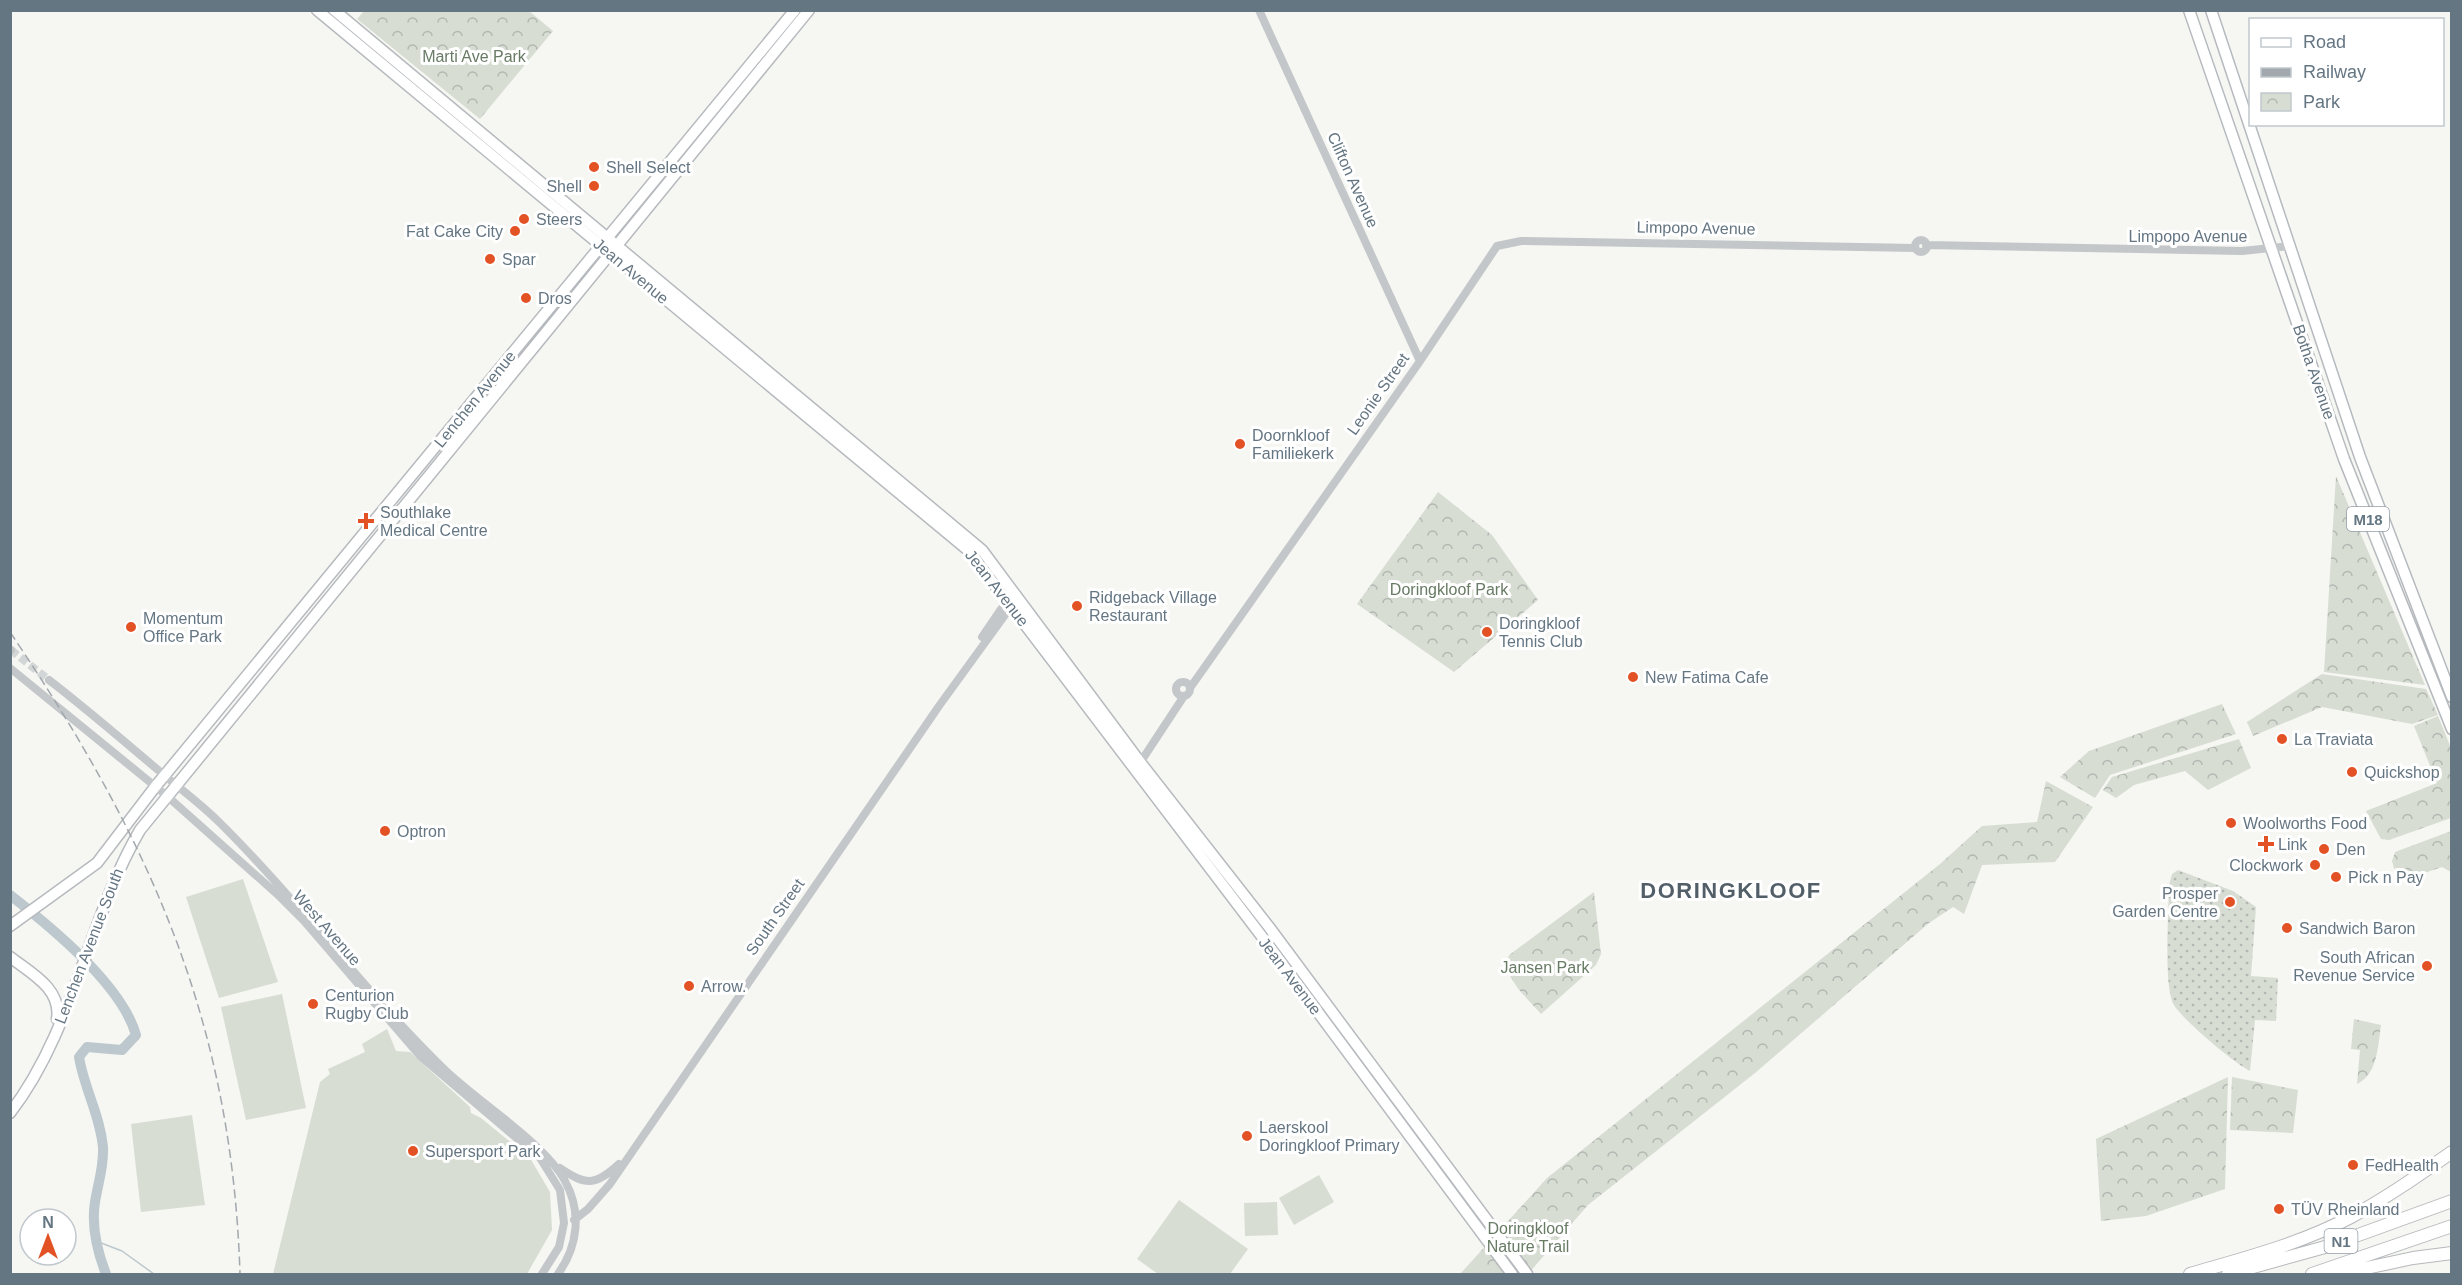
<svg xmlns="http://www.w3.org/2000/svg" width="2462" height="1285" font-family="Arial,sans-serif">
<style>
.grass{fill:url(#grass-dots)}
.park{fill:url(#park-crowns)}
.garden{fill:#d7ddd3}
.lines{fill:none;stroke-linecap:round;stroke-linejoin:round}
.stream{stroke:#bcc8cd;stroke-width:1.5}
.river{stroke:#bcc8cd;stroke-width:10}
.minor-tunnel{stroke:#d2d6d6;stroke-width:8;stroke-dasharray:8 4;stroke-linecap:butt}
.major-casing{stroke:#b6babe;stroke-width:13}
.highway-casing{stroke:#b6b9bc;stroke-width:14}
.minor{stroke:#c3c7ca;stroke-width:8}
.major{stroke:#fff;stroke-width:10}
.highway{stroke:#fff;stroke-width:12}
.rail{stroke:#a2a8ad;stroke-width:1.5;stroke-dasharray:9 4.5;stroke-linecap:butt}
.poi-dot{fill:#e35225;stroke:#fff;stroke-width:2}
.labels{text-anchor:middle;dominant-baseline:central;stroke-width:6;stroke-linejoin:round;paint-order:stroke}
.shield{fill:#fff;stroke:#939fa8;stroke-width:1.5}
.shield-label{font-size:15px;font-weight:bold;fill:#657683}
.park-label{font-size:16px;fill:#687b64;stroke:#fff}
.poi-label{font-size:16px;fill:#657683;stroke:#fff;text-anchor:start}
.street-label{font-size:16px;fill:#657683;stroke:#fff}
.district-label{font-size:22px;font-weight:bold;letter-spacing:1.5px;fill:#535f68;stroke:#fff}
</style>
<defs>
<pattern id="grass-dots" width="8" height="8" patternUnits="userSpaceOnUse" patternTransform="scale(1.5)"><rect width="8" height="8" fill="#d7ddd3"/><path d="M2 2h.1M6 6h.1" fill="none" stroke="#b2b8b1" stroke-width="1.8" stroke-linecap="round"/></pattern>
<pattern id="park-crowns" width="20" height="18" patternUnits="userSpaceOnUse" patternTransform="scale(1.5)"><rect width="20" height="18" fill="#d7ddd3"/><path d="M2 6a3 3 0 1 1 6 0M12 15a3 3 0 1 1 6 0" fill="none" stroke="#b2b8b1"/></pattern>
</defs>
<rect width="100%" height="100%" fill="#f6f6f2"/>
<path class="grass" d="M2178,870L2233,891L2256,907L2251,976L2278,978L2276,1021L2255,1020L2250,1071C2234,1063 2183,1020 2174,1005C2163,986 2169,910 2169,885L2172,874Z"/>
<path class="park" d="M364,11H529L553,31L480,119L357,19Z
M2336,476L2425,685L2324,672Z
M1438,492L1492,535L1538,600L1454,672L1357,604Z
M2322,674L2426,689L2438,715L2412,724L2322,707L2253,736L2247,722Z
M2222,704L2236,734L2110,775L2095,798L2060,777L2089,751Z
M2438,716L2451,748V818L2389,840L2381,839L2366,811L2437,783L2414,726Z
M2239,739L2251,768L2208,790L2185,771L2134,785L2116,798L2103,790L2112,777Z
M2046,781L2093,807L2055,862L1982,865L1964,914L1953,907L1929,923L1755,1073L1588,1205L1528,1274H1460L1547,1178L1940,864L1982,826L2037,822Z
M2451,831V872L2442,867L2398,882L2392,861L2395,852Z
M1594,892L1601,954L1596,965L1541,1014C1528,998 1501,978 1509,955Z
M2354,1019L2381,1025C2378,1045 2378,1074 2357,1084L2360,1050L2351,1049Z
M2228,1077L2225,1189L2146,1216L2101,1221L2096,1139Z
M2232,1077L2298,1090L2293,1133L2230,1130Z"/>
<path class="garden" d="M243,879L278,982L219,998L186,897Z
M282,994L306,1108L246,1120L221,1007Z
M387,1029L396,1051L410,1052L470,1107L471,1113L481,1118L530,1158L550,1192L552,1230L527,1274H273L320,1082L330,1074L328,1069L365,1052L362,1044Z
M192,1115L205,1205L141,1212L131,1124Z
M1319,1175L1334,1202L1294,1225L1279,1198Z
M1179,1200L1248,1249L1230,1274H1158L1137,1259Z
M1277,1202L1278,1235L1245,1236L1244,1203Z"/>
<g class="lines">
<path class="stream" d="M96,1241L122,1251L154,1274"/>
<path class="river" d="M10,895C51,927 122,985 136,1035L122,1050L87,1047L79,1057C84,1088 100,1115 103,1147C104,1167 98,1183 95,1202C91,1227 97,1251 106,1274"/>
<path class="minor-tunnel" d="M11,650L49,680"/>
<defs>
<path id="major" d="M317,10L969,551L1260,934L1512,1274
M334,10L982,550L1140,762L1269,927L1527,1274
M2189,10L2344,459L2452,729
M2211,10L2360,457L2452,697
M10,926L97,863L155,787L795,10
M10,957C31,973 62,989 57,1019
M10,1113C74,1030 88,919 140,830L809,10"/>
<path id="highway" d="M2190,1274C2245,1258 2300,1244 2351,1217C2386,1198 2419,1175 2452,1152
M2228,1274L2325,1247L2452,1201
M2312,1274L2452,1226
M2338,1274L2413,1258L2452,1253"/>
</defs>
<use href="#major" class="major-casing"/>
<use href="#highway" class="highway-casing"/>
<path class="minor" d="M1259,10L1420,361
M1915 246a6 6 0 1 1 12 0a6 6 0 1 1-12 0Z
M1926,245L2242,251L2291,246
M982,637L1010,596
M10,650H11
M10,668L167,796L277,894L304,921L420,1056L540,1158L560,1190L564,1223L559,1247L542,1274
M49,680C88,710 126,743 164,775C183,791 202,805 219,822C298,900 363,990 442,1067C475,1100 545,1143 565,1181C582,1212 578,1246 558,1274
M1176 689a7 7 0 1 1 14 0a7 7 0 1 1-14 0Z
M1190,688L1418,364L1497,246L1521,241L1915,248
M1138,766L1184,696
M560,1168C586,1186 595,1186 619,1164
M574,1220L588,1209L610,1184L939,706L1013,604"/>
<use href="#major" class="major"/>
<use href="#highway" class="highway"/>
<path class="rail" d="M10,632C150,839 232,1022 240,1274"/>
</g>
<g class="poi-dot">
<circle cx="594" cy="167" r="6"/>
<circle cx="594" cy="186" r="6"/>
<circle cx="524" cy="219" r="6"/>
<circle cx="515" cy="231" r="6"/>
<circle cx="490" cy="259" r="6"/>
<circle cx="526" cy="298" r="6"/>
<circle cx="1240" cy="444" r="6"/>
<path d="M363 512h6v6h6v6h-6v6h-6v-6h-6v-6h6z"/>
<circle cx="1077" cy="606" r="6"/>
<circle cx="131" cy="627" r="6"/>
<circle cx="1487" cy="632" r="6"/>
<circle cx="1633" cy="677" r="6"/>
<circle cx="2282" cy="739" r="6"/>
<circle cx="2352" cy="772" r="6"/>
<circle cx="2231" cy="823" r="6"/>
<circle cx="385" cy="831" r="6"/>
<path d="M2263 835h6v6h6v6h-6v6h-6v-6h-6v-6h6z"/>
<circle cx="2324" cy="849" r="6"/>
<circle cx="2315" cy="865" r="6"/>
<circle cx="2336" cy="877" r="6"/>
<circle cx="2230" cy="902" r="6"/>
<circle cx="2287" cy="928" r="6"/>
<circle cx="2427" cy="966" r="6"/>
<circle cx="689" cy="986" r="6"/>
<circle cx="313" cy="1004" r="6"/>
<circle cx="1247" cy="1136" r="6"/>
<circle cx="413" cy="1151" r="6"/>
<circle cx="2353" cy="1165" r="6"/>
<circle cx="2279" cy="1209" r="6"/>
</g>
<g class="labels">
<g class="shield">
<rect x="2347" y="507" width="42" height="24" rx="4.5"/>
<rect x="2324.5" y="1229" width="33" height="24" rx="4.5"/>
</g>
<g class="shield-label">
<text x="2368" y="519">M18</text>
<text x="2341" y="1241">N1</text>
</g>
<g class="park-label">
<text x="474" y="56">Marti Ave Park</text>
<text x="1449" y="589">Doringkloof Park</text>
<text x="1545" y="967">Jansen Park</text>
<text x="1528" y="1228">Doringkloof<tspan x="1528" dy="18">Nature Trail</tspan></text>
</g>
<g class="poi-label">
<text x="606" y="167">Shell Select</text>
<text x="582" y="186" text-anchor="end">Shell</text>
<text x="536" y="219">Steers</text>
<text x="503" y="231" text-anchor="end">Fat Cake City</text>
<text x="502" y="259">Spar</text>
<text x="538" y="298">Dros</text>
<text x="1252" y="435">Doornkloof<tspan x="1252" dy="18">Familiekerk</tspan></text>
<text x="380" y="512">Southlake<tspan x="380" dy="18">Medical Centre</tspan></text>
<text x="1089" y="597">Ridgeback Village<tspan x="1089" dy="18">Restaurant</tspan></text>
<text x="143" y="618">Momentum<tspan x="143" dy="18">Office Park</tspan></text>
<text x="1499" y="623">Doringkloof<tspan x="1499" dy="18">Tennis Club</tspan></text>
<text x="1645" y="677">New Fatima Cafe</text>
<text x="2294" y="739">La Traviata</text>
<text x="2364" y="772">Quickshop</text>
<text x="2243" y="823">Woolworths Food</text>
<text x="397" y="831">Optron</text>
<text x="2278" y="844">Link</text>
<text x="2336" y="849">Den</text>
<text x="2303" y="865" text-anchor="end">Clockwork</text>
<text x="2348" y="877">Pick n Pay</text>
<text x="2218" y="893" text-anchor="end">Prosper<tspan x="2218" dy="18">Garden Centre</tspan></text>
<text x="2299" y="928">Sandwich Baron</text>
<text x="2415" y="957" text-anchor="end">South African<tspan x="2415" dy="18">Revenue Service</tspan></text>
<text x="701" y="986">Arrow.</text>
<text x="325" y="995">Centurion<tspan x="325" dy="18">Rugby Club</tspan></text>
<text x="1259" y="1127">Laerskool<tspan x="1259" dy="18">Doringkloof Primary</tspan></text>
<text x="425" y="1151">Supersport Park</text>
<text x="2365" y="1165">FedHealth</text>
<text x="2291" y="1209">TÜV Rheinland</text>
</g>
<g class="street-label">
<text transform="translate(1353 180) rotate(66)">Clifton Avenue</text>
<text transform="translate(1696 228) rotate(1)">Limpopo Avenue</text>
<text x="2188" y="236">Limpopo Avenue</text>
<text transform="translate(631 271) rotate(40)">Jean Avenue</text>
<text transform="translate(2314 372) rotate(71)">Botha Avenue</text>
<text transform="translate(1378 394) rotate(-55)">Leonie Street</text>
<text transform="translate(475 399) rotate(-51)">Lenchen Avenue</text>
<text transform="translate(997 588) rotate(52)">Jean Avenue</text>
<text transform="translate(775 917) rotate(-55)">South Street</text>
<text transform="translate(327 928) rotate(49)">West Avenue</text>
<text transform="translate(89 946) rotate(-69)">Lenchen Avenue South</text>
<text transform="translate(1290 976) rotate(53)">Jean Avenue</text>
</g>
<g class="district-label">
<text x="1731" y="890">DORINGKLOOF</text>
</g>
</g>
<rect width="2462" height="1285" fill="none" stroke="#657683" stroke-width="24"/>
<rect x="2249" y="18" width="195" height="108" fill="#ffffff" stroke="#c1c8cd" stroke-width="1.5"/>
<rect x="2261" y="38" width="30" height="9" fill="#ffffff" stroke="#c1c8cd" stroke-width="1.5"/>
<text x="2303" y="48" font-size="18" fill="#657683">Road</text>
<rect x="2261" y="68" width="30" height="9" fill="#a2a8ad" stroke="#c1c8cd" stroke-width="1.5"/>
<text x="2303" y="78" font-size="18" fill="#657683">Railway</text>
<rect x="2261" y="93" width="30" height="18" fill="url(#park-crowns)" stroke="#c1c8cd" stroke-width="1.5"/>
<text x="2303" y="108" font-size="18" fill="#657683">Park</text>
<g transform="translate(48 1237)"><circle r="28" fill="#ffffff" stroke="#c1c8cd" stroke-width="1.5"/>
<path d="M0-4.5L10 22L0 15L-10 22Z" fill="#e35225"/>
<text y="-9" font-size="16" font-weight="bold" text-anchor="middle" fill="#657683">N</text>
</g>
</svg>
